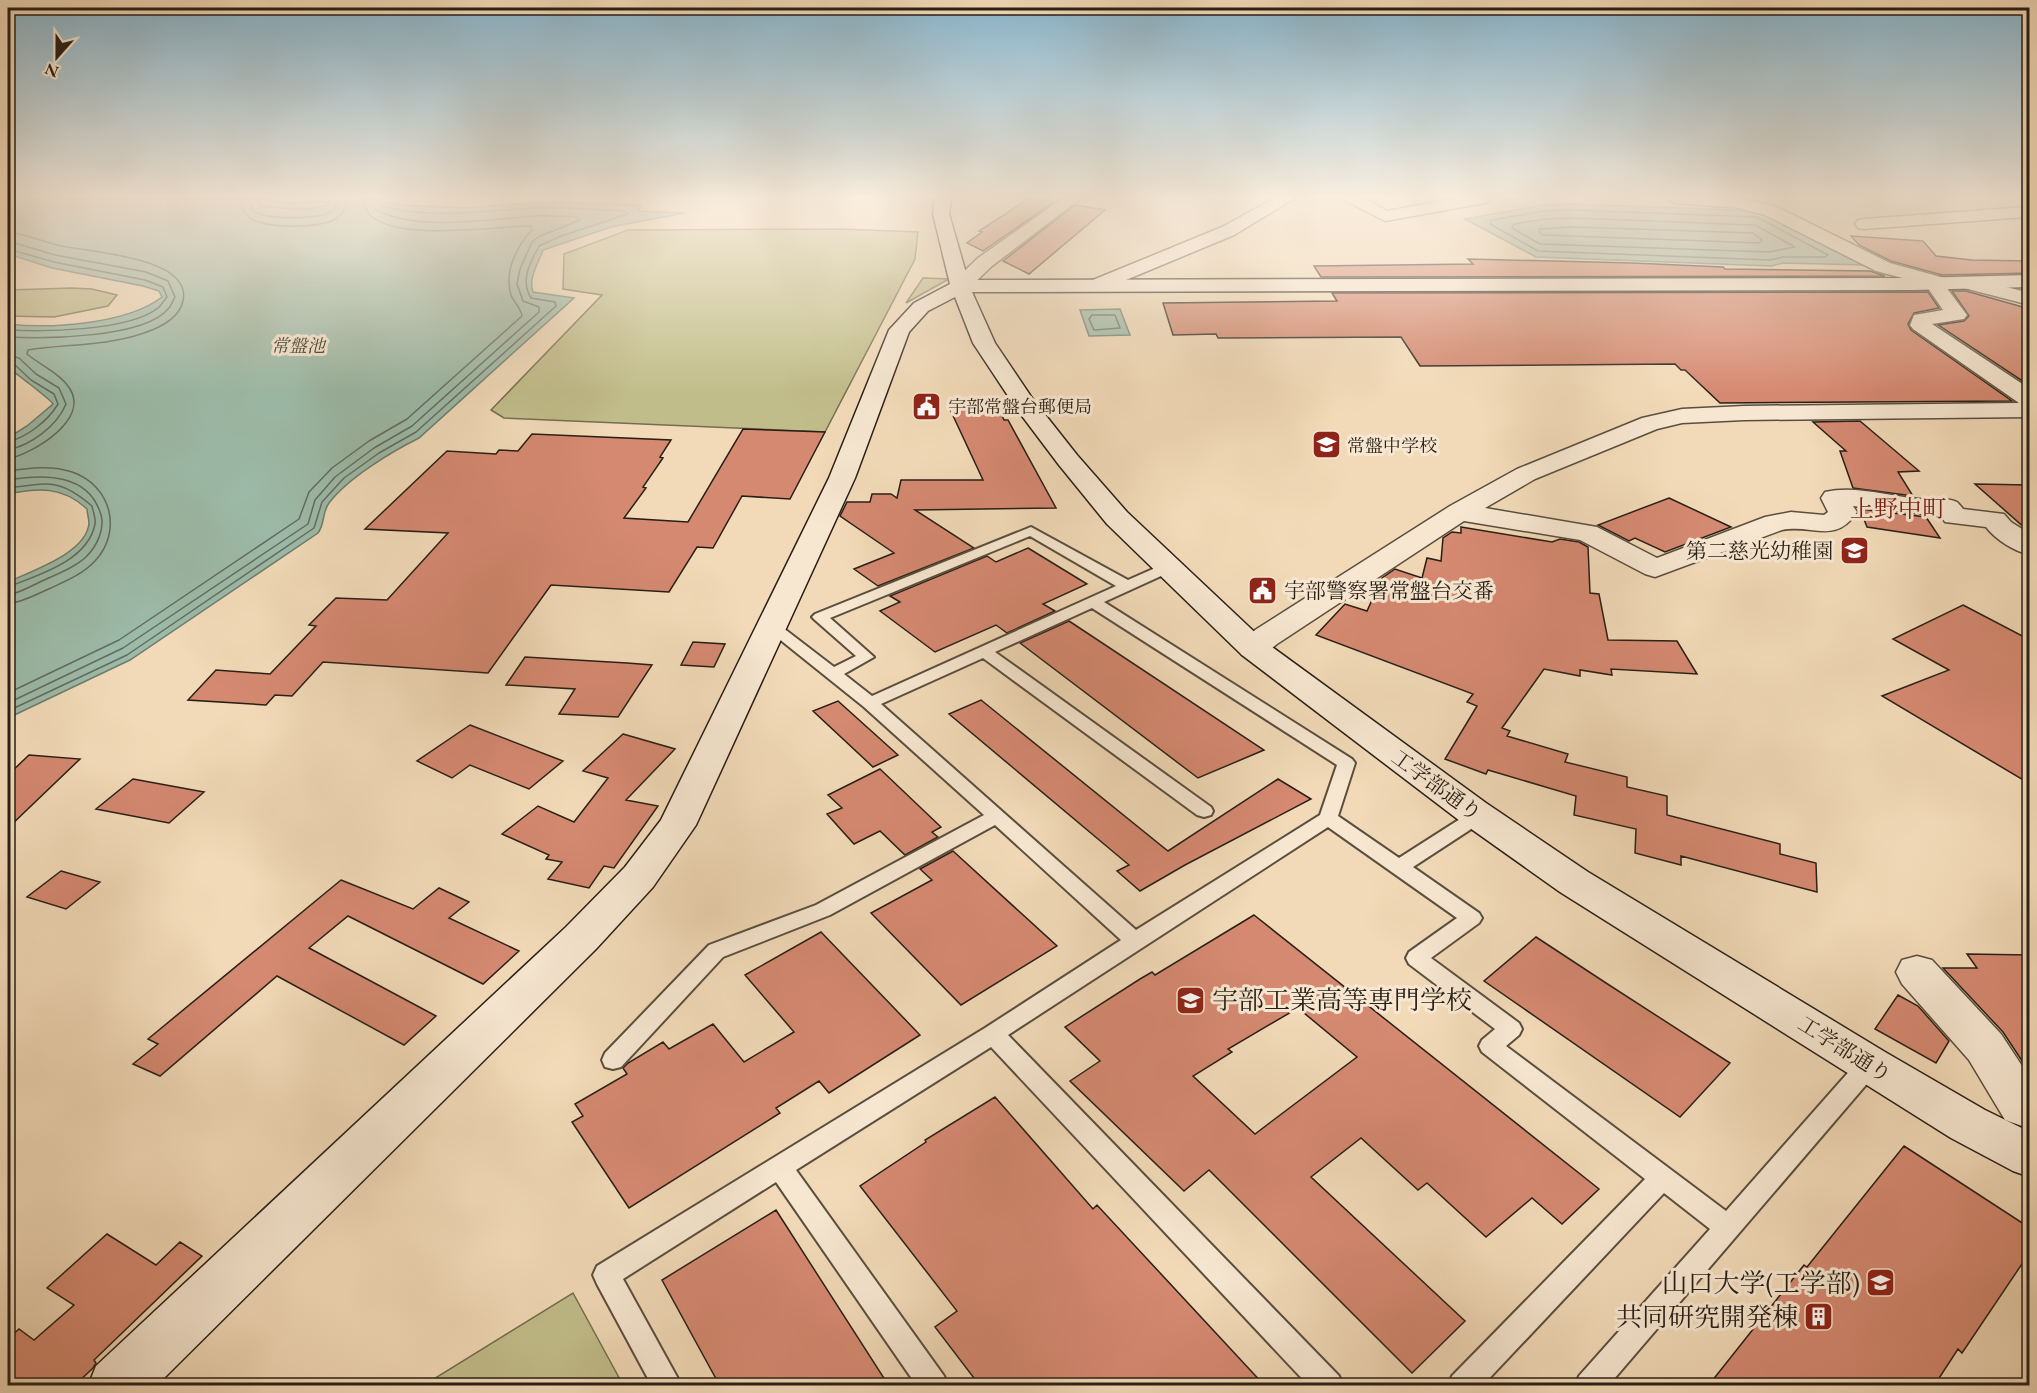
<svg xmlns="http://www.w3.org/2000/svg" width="2037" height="1393" font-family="'EB Garamond','Noto Serif JP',serif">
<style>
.green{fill:#c1bd8a;stroke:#746e50;stroke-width:1.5}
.water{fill:#9cbba9;stroke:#6e7d6e;stroke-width:1.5}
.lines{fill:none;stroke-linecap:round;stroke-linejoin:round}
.shore{stroke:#626d60;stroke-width:1.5}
.building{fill:#d58971;stroke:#281f16;stroke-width:1.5;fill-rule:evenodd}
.lane-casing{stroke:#5a4e3e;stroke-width:4}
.street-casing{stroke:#5a4e3e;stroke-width:3}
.secondary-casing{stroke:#281f16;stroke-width:3}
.lane{fill:#f7e7d1;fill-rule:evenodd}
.street{fill:#f7e7d1;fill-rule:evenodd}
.secondary{fill:#f7e7d1;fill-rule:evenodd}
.labels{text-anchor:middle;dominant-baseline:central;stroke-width:6;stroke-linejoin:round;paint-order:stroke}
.far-water-label{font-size:18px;font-style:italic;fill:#4b4e42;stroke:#f7e7d1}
.far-poi-label{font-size:18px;fill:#281f16;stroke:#f7e7d1;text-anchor:start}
.poi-label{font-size:21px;fill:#281f16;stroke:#f7e7d1;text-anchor:end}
.street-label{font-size:21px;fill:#281f16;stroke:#f7e7d1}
.quarter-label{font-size:24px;fill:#7a1f14;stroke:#f7e7d1}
.near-poi-label{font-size:26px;fill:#281f16;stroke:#f7e7d1;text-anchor:end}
</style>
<rect width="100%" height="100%" fill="#f2dab8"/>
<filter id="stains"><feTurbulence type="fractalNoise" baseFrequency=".00333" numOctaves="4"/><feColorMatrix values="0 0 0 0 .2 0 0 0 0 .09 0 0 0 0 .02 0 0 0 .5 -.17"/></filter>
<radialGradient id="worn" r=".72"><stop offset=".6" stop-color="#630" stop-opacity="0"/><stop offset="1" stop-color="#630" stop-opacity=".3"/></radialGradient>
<path class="green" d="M841,229L918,232L915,259L825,432L504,418L491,410L602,295L563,289L564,254L628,230Z
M923,278L949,279L906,303Z
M72,288L92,289L117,295L108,306L54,317L8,316V290Z
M573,1293L623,1385H424Z"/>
<path class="water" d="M8,198H251L286,203L374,200L400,205L464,208L538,202L641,205L639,211L684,213L611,227L543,250C538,263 528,279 533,292L574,298L419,438C391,452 348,478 329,503C322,512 325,524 318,533L130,660L8,718V582C31,571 87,553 89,523C89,519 87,513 87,509C63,486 38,488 8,494V438L27,426L53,404C51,400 12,370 8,368V324C51,329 127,324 162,297L159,291L143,286L52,268L8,254Z
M1573,204L1759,211L1865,265L1783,263L1771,266L1536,257L1465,219L1543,205Z
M1120,309L1130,335L1089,336L1080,310Z"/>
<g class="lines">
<path class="shore" d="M240,198C241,206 243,213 250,218C267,229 320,229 337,218C344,214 346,206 347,198
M249,198C250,203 251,207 254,211C265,220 321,220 332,211C336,207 337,203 337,198
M257,198L261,206C278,208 316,213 329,203L330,198
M1573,210L1757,217L1828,255L1825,257H1783L1770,260L1538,251L1490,224L1492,220L1544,211Z
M1573,218L1755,225L1795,247L1769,252L1540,244L1512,228L1514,224L1545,219Z
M1573,227L1753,233L1762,240L1759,243L1543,235L1539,232L1540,229Z
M8,232C26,234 43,242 61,246C89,252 193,257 183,301C179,319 157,329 141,334C105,346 65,344 28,350L27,354C40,365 61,374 70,389C89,420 34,453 8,459
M8,241L55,255L146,272L168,281L175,297C173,301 171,306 168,309C144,338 44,339 8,337
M8,249L54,262L145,280L163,287L167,297C164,300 162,305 158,308C129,331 44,332 8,330
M1092,315H1115L1120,328L1094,330L1089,319Z
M8,355L19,358L36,374L59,388L66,404C57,426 31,445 8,450
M8,363L14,364L31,380L54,394L58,404C48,421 27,437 8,442
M8,471C29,468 52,465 72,472C111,485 123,531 95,561C83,574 66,581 51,588C37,594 23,602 8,604
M8,480C44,474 89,473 101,515C105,529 97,546 86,557C74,568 57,574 42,581C31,586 20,593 8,595
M8,488C49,483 59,478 92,506C93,511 96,519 95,524C88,561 38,575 8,587
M8,693L119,640L299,519L309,492L332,468L369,441L407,419L522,316C521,308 514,303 511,295C504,272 516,247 532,230L531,226C493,226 398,242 370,215C366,211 364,203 362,198
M8,703L123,648L308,524L315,500L335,477L374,448L412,426L539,312V307L523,301L517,284L520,269L532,242L538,237L580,220L577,217C563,217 549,215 536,216C489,219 419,232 376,210L371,198
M8,711L127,655L314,528L322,502L344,478L379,453L416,432L556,306L555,302L531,298C520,280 530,263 539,246L561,236L628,214L625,211C596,210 567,207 538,208C485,210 434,220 382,206L379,198"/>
</g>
<path class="building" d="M1030,198L1054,202L983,251L967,243L982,232L979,231Z
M1075,205L1105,210L1029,274L1003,261Z
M1851,236L1923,241L1936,256L1972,260L2030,261V273L1942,275L1891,261L1859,245Z
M1468,259L1633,263L1723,267L1725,269L1870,271L1885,276L1321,277L1314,266L1473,264Z
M1952,291H1966L2030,309V386L1938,325L1964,321L1969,316Z
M1928,292L1939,308L1914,313L1908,324L1911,330L2012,401L1720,403L1685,370H1681L1675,364L1420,366L1401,337L1218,338L1216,334L1173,335L1163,303L1337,301L1332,293Z
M980,402H996L1004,420H1008L1056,508L915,510L974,548L878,586L854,569L894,553L840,516L847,502H870L872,494H891L897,498L901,480H983L948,405Z
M1860,421L1919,471L1898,472L1913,496L1853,488L1840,451H1846L1813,422Z
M743,429L825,432L790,499L742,496L713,548L697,547L669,592L551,585L488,673L323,662L292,696L275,695L266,705L188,700L216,670L270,674L316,626L309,625L336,598L387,600L448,533L365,529L447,451L496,454L499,450L518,451L532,434L671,440L660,457L663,458L643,487L646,488L624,518L688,522Z
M1975,484L2030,485V531L2026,529Z
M1669,498L1731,527L1665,552L1635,538L1629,541L1598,525Z
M1860,509L1926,517L1940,538L1867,527Z
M1461,527L1552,542L1560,539L1579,542L1588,547L1590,593L1599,594L1608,640L1677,641L1697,674L1611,669L1612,675L1580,670V676L1544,669L1502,728L1510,731L1507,736L1568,754L1565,762L1627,777V787L1667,796V815L1780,844V854L1816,863L1817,892L1681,856V865L1635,853L1636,829L1574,815L1576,796L1488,770L1486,774L1445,759L1477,706L1467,702L1473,694L1316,635L1345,604L1367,611L1382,578L1395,569L1422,578L1427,558L1441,561L1443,538L1452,532L1461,533Z
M1028,548L1087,584L1043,604L1055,611L1007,633L996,625L935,652L880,611L900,602L890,596L987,556L996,562Z
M1963,605L2030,640V784L1882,696L1949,670L1893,639Z
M1069,621L1264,750L1198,778L1020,643Z
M693,642L725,644L714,667L681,665Z
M525,657L627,663L652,665L618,717L559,714L575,689L506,685Z
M981,700L1168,851L1278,779L1311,799L1185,865L1140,891L1117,871L1129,865L949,714Z
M838,701L898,755L873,767L813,711Z
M470,725L563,761L529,789L470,765L452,778L417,761Z
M623,734L675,749L626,800L658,806L614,868L604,866L589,888L548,879L562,862L546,859L549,855L502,834L538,806L574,822L608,778L583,771Z
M29,755L80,759L8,828V775Z
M880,769L941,827L932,832L938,837L905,855L880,831L854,844L827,814L842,808L828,795Z
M133,779L204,792L169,823L96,809Z
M953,851L1057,946L961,1005L871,913L932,880L920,869Z
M61,871L100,882L66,909L27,897Z
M341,880L413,909L439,888L469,902L449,918L519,951L483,984L348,916L309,948L436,1016L404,1045L277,976L160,1076L133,1064L158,1044L148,1039Z
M1254,915L1599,1189L1562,1224L1532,1198L1486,1237L1427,1183L1418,1190L1361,1138L1311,1177L1465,1321L1412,1373L1209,1170L1184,1191L1070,1081L1100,1061L1065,1027L1140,979L1152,972L1155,975ZM1298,1008L1357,1057L1255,1134L1193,1076L1232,1052L1228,1049Z
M821,932L920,1035L829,1093L819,1081L776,1108L780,1113L629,1208L572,1122L583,1116L575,1104L627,1074L623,1068L628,1063L663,1042L669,1049L713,1024L744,1062L794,1032L745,975Z
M1536,937L1606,983L1730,1063L1680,1117L1484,981Z
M1967,954L2030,955V1073L2003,1032L1943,968H1977Z
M1898,995L1918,1006L1949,1041L1936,1063L1875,1029Z
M995,1097L1093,1209L1097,1205L1265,1386H980L935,1327L957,1311L860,1186L926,1142L925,1140Z
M1904,1146L2030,1228V1252L1962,1353L1958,1349L1934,1386H1708L1804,1265L1807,1267Z
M776,1210L889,1386H720L662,1280Z
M107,1234L156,1265L180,1242L202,1256L94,1360L96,1363L93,1368L74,1386H8V1339L19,1329L34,1340L74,1305L47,1288Z"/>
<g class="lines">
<defs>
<path id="lane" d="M1031,527L1128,580L1162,565H1172L1174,568L1172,571L1104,602L1352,759L1355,763L1338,816L1399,858L1471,812L1478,810L1485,812L1487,816L1485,820L1413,867L1479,913L1482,918L1479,923L1431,958L1519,1023L1522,1029L1519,1035L1506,1046L1726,1211L1861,1058L1869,1056L1877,1058L1880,1065L1877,1072L1608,1386H1575L1579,1376L1710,1229L1664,1193L1482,1386H1448L1452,1376L1645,1179L1482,1052L1479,1046L1482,1040L1495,1029L1409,964L1406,958L1409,952L1457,918L1328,827L1008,1035L1339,1376L1343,1386H1309L991,1047L796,1170L944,1376L948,1386H917L776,1182L623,1279L682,1386H652L597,1284L593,1275L597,1266L985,1028L1121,940L995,825L830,915L723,957L621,1067L613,1069L605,1067L602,1060L605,1053L709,945L816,905L984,815L864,707L768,630L765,627L768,624H778L834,667L856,656L815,620L812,617L815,614ZM1030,536L1116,586L872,696L844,674L874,657L830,618ZM1092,608L1337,765L1320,815L1136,930L881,704L983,658L1197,815L1204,817L1211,815L1213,811L1211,807L995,652Z"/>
<path id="street" d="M1063,198H1081L992,266L967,290H953L950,286L953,282L978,258Z
M1275,198H1295L1234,235L1102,290H1088L1085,286L1088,282L1222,227Z
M1344,198H1364L1387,211L1459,198H1493L1485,203L1385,221L1346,201Z
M1667,198H1739L1777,207L1890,263L1948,279L1951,283L1946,287L1967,315L1964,319L1932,324L2030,389V417L1744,420L1682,423L1657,429L1535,479L1485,508L1597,527L1657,558L1765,517L1791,512L1824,515L1828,512L1821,498L1825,492C1855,485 1888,496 1919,499C1930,500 1947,497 1957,502C1958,503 1962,507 1963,509L2004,514L2011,522L2030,534V555C2014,551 1996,540 1986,527L1945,522L1941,516L1853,506L1857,512C1835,545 1813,524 1782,530L1655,577L1645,574L1580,540L1464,521L1277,644C1265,654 1258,659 1242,655L1237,648L1255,630L1450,506L1517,469L1642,418L1682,409L1744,406L2019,403L1913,329L1910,325L1914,315L1943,310L1925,284L1876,271L1765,215L1739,208L1675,203Z
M2026,207L2030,208V216L2026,217L1864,229L1858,228L1855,224L1858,220L1864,219Z
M1967,277L2030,293V305L1960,287L1957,283L1960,279Z
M1917,956L1932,960L2001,1034L2030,1078V1123L2022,1126L2005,1120L1969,1060L1902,984L1896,972L1902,960Z"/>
<path id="secondary" d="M935,198H951L949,214L968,280L1914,278L2030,275V287L1914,290L972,292L995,343L1032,398L1077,455L1127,512L1264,641L1486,803L1588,872L1885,1052L1985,1110L2030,1132V1177L2013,1171L1951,1138L1560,892L1460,821L1242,655L1107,524L1059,465L1016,408L973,343L955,297L928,311L909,332L855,478L696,825L653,887L596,949L156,1386H88L96,1366L566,927L625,867L661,820L829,478L889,330L914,303L950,284L933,214Z"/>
</defs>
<use href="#lane" class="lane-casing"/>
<use href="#street" class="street-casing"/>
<use href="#secondary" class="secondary-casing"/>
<use href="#lane" class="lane"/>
<use href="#street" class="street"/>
<use href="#secondary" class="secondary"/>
</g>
<linearGradient id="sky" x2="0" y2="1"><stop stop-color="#89b7cf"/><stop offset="0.5" stop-color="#f9eedf"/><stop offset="1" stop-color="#f9eedf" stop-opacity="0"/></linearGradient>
<rect width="2037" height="393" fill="url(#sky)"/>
<defs>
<symbol id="civic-square" viewBox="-11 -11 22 22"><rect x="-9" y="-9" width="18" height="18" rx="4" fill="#8f2418" stroke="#f7e7d1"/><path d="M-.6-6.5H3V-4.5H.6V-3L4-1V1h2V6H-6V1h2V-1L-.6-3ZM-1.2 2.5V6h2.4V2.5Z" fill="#fff"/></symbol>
<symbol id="school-square" viewBox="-11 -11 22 22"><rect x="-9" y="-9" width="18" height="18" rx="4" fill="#8f2418" stroke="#f7e7d1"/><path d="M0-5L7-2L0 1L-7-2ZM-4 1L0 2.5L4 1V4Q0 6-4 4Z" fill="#fff"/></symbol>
<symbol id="university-square" viewBox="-11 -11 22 22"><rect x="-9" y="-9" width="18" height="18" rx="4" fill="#8f2418" stroke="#f7e7d1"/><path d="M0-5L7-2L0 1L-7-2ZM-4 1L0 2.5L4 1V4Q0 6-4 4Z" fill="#fff"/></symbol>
<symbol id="building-square" viewBox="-11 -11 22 22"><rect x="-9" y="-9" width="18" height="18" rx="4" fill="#8f2418" stroke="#f7e7d1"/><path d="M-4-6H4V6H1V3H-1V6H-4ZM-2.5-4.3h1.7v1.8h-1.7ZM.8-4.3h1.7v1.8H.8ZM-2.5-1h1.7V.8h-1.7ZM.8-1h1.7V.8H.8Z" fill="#fff"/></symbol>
</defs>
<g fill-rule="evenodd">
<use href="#civic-square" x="910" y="390" width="33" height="33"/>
<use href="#school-square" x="1310" y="428" width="33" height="33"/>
<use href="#school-square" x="1838" y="534" width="33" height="33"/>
<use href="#civic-square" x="1246" y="574" width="33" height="33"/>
<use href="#university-square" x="1174" y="984" width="33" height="33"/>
<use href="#university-square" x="1864" y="1266" width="33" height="33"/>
<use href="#building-square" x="1802" y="1300" width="33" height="33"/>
</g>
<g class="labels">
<g class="far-water-label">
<text x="298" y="345">常盤池</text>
</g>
<g class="far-poi-label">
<text x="948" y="406">宇部常盤台郵便局</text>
<text x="1347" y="445">常盤中学校</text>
</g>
<g class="poi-label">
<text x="1833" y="550">第二慈光幼稚園</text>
<text x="1284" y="590" text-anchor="start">宇部警察署常盤台交番</text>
</g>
<g class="street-label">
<text transform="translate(1437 785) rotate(36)">工学部通り</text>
<text transform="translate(1845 1049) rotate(32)">工学部通り</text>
</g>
<g class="quarter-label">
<text x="1898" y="508">上野中町</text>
</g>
<g class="near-poi-label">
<text x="1212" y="1000" text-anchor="start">宇部工業高等専門学校</text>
<text x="1860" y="1283">山口大学(工学部)</text>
<text x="1798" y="1317">共同研究開発棟</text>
</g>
</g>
<rect width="2037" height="1393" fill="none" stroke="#f2dab8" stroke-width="30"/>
<rect x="9" y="9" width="2019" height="1375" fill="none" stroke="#281f16" stroke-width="3"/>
<rect x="15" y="15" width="2007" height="1363" fill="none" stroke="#281f16" stroke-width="1.5"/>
<g transform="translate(57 57) rotate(201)" stroke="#f7e7d1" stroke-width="4.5" paint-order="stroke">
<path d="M0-4.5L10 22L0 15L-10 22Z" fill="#281f16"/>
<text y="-9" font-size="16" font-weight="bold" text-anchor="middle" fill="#281f16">N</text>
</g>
<rect width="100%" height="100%" filter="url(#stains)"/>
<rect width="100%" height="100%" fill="url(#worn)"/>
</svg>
